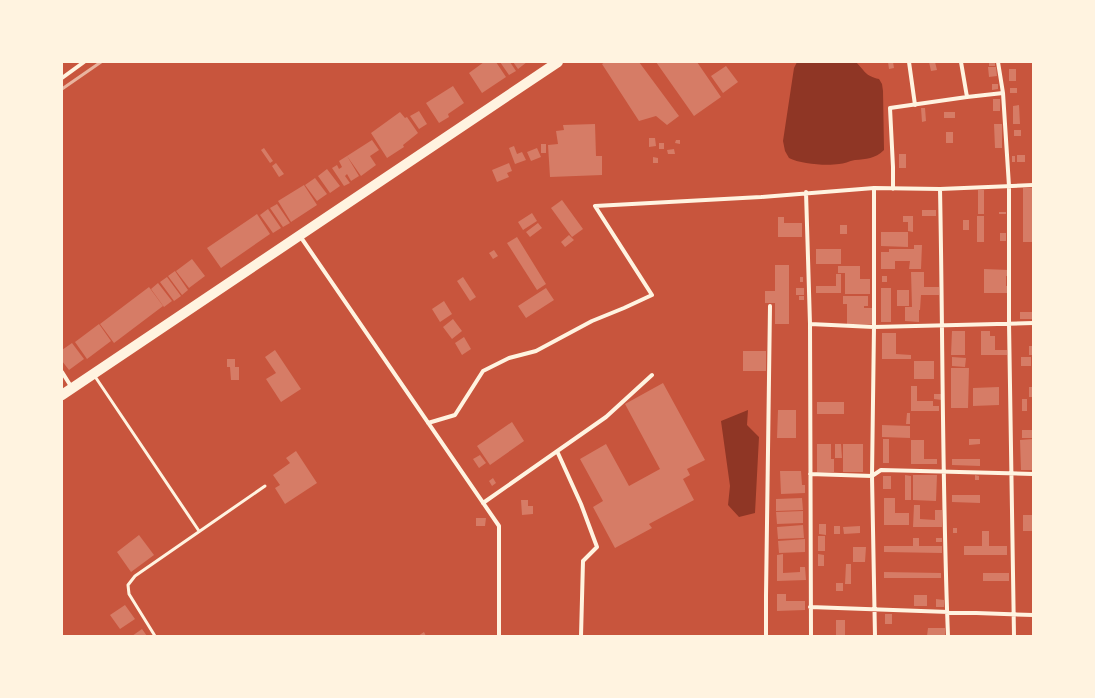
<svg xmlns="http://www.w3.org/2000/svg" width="1095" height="698" font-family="'Roboto Condensed',sans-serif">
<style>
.water{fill:#8f3625}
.building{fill:#d67c66}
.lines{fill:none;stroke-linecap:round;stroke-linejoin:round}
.service{stroke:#fff3e0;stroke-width:3}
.minor{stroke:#fff3e0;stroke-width:4}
.trunk{stroke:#fff3e0;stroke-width:10}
.rail{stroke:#e9b49f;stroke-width:3}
</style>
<rect width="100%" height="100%" fill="#c8553d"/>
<path class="water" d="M797,62H856C865,71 865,76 879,79L882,84L883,91L884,150C875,159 866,159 855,160C849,161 844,164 839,164C826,166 800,164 789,158L785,151L783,141L794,68Z
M748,410L747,425L759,437L755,513L739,517L728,505L730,486L721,421Z"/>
<path class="building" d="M484,62H496L506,77L482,93L469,73Z
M500,62H510L516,71L509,75Z
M513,62H527L518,69Z
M605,62H639L679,116L667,125L656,116L639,121L602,64Z
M656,62H697L721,97L694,116Z
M888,62H893L894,68L889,69Z
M929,62H935L937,70L931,71Z
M989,62H995V66H989Z
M726,66L738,82L723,93L711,76Z
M988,67H996L997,76L989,77Z
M1009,69H1016V81H1009Z
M992,84H998V89L992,90Z
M453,86L464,103L448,114L449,117L439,123L426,103Z
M1010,88H1017V93H1010Z
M993,99H1000V111H993Z
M1019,105L1020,124H1013V106Z
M921,108H925L926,121L922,122Z
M419,111L427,124L419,129L410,116Z
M400,112L405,118L407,117L418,133L403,145L404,147L387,158L371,133Z
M944,112H955V118H944Z
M595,124L596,156H602V175L550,177L548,145L558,144L556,131L564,130L563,125Z
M994,124H1002V148H995Z
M1014,130H1021V136H1014Z
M946,132H953V143H946Z
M649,138H655L656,146L649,147Z
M372,140L379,150L370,156L376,165L361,176L347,156Z
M676,140H680V144L675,143Z
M659,143H664V149H659Z
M541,144H546V153H541Z
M514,146L517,154L522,152L526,160L515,164L509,148Z
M264,148L273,161L270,163L261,150Z
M537,148L541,157L531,161L527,152Z
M674,149L675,154H668L667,150Z
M899,154H906V168H899Z
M1017,155H1025V162H1017Z
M347,156L359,176L351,181L347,174L345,176L350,183L344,186L332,168L337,165L339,169L342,167L339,161Z
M1012,156H1015V162H1012Z
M653,157L658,158V163H653Z
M276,163L284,174L279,177L272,166Z
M509,163L512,171L507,173L509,177L497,182L492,170Z
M327,169L340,186L330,193L318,176Z
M315,178L327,194L317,201L305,185Z
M304,185L317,205L291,222L278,201Z
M1023,188H1033V242H1023Z
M978,190H984V214H978Z
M562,200L583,229L572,237L551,208Z
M277,204L290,223L283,227L270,208Z
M268,209L281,228L273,233L260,215Z
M922,210H936V216H922Z
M999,212H1006V214H999Z
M532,213L537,221L523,230L518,222Z
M257,214L270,234L221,268L207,248Z
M903,216H913V232L908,231V222H903Z
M977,216H984V242H977Z
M778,217H784V223H802V237H778Z
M963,220H969V230H963Z
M538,223L542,228L530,237L526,232Z
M840,225H847V234H840Z
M881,232H908V247L881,246Z
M1000,233H1006V241H1000Z
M569,235L574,240L565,247L561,242Z
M517,237L546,284L537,290L507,243Z
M914,245H922L921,269H909L910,261H895V269H881V252H889V249H914Z
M816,249H841V264H816Z
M494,250L498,256L493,259L489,253Z
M192,259L205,276L189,288L176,271Z
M775,265H789V324H775V303H765V291H775Z
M838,266H860V279H870V294H845V273H838Z
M984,269L1009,270V276H1006V286H1009V293H984Z
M175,271L188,290L182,295L168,276Z
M911,272H924V287H939V295H921L920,310H919V322L905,321V307H912Z
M836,274H841V293H816V286H836Z
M882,276H887V282H882Z
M167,277L181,296L174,301L160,282Z
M463,277L476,297L470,301L457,281Z
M800,277H803V282H800Z
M158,283L172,301L164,307L151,289Z
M149,287L163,306L114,343L100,324Z
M546,288L554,300L526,318L518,306Z
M796,288H804V295H796Z
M881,288H891V322H881Z
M897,290H909V306H897Z
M799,296H804V300H799Z
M843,296H868V306H864V308H872V324H847V304H843Z
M444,301L452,314L440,322L432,309Z
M1020,312H1033V319H1020Z
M453,319L462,331L452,339L443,327Z
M99,324L111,341L87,359L75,342Z
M952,331H965V355H951Z
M981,331H990V336H995V350H1007V355H981Z
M882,333H896V354L911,355V359H882Z
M464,337L471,349L462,355L455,343Z
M72,343L84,359L69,370L62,361V350Z
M1029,346H1033V355H1029Z
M275,350L301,389L281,402L266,379L276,373L265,357Z
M743,351H766V371H743Z
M952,357L966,358L965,367L952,366Z
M1021,357H1031V366H1021Z
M227,359H235V367H239V380H231L230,367H227Z
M914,361H934V379H914Z
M951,368H969L968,408H951Z
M663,383L705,460L687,469L690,475L683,479L694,500L649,524L652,528L615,548L593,507L603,501L580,459L606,444L629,486L660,469L625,404Z
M911,386H917V401H933V406H939V411H911Z
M999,387V405L973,406V388Z
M1029,387H1033V397H1029Z
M934,394H942V400L934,399Z
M1022,399H1027V411H1022Z
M817,402H844V414H817Z
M778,410H796V438H777Z
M907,413H910V424H906Z
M512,422L524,441L490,465L477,446Z
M882,425L910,426V438L882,437Z
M1022,430H1033V438H1022Z
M883,439H889V463H883Z
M969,439H980V444L969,445Z
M1033,439V470H1021L1020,440Z
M911,440H924V459H937V464H911Z
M817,444H831V459H834V472H817Z
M835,444H841L842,458H835Z
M843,444H863V472H843Z
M296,451L317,483L285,504L275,488L280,485L273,475L290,463L286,458Z
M480,455L486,463L479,468L473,459Z
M952,459H980V466L952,465Z
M780,471H801L802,485H805V493L781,494Z
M905,475L911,476V500H905Z
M913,475H937L936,501L913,500Z
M975,475L979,476V480H975Z
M883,476H891V489H883Z
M493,478L496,483L492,486L489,481Z
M952,495H980V503L952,502Z
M802,498L803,510L776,511V499Z
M884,498H895V513H909V525H884Z
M521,500H528V506H533V514L522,515Z
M914,505H920V519L935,520V510H942V527H913Z
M803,511V523L777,524L776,512Z
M1023,515H1033V531H1023Z
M476,518H486L485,526H476Z
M819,524H826V535L819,534Z
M803,525L804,538L778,539L777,527Z
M834,526H840V534H834Z
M860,526V533L844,534L843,527Z
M953,528H957V533H953Z
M982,531H989V546H1007V555H964V546H982Z
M139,535L154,555L131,572L117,552Z
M818,536H825V551H818Z
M913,538H919V546H942V553L884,552V546H913Z
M936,538H942V542H936Z
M805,539V552L779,553L778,541Z
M853,547H866L865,562H853Z
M783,554V573L800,572V567H805L806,580L777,581V555Z
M818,554L824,555V566H818Z
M846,564H851V584H845Z
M884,572L941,573V578H884Z
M983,573H1009V581H983Z
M836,583H843V591H836Z
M777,594H786V601H805V610L777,611Z
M914,595H927V606H914Z
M936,599L944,600V607H936Z
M125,605L135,619L120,629L110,615Z
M885,614H892V624H885Z
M836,620H845V636H836Z
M928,628H945V636H927Z
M142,629L147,636H132Z
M424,632L426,636H418Z"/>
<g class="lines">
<path class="service" d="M94,375L199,531
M155,636L129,594L128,585L135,576L265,486"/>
<path class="minor" d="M909,62L915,105
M961,62L967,97
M998,62L1003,93L1009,186V323L1014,636
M62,78L84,62
M874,188V327L872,476L875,636
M893,189V167L890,108L967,97L1003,93
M940,189C943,338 942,487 948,636
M806,192L810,324L811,636
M300,236L499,526V636
M810,324L874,327L1033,323
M62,372L72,388
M428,423L455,415L483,371L509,358L536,351L592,321L624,308L652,295L595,206L761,197L874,188L940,189L1033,185
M557,451L581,504L597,547L583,561L581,636
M810,474L872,476L881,470L1033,474
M483,503L606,417L652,375
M810,607L1033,615
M766,636V596L770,306"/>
<path class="trunk" d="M62,395L558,62"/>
<path class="rail" d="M62,89L101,62"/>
</g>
<rect width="1095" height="698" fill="none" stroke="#fff3e0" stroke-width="126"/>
</svg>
